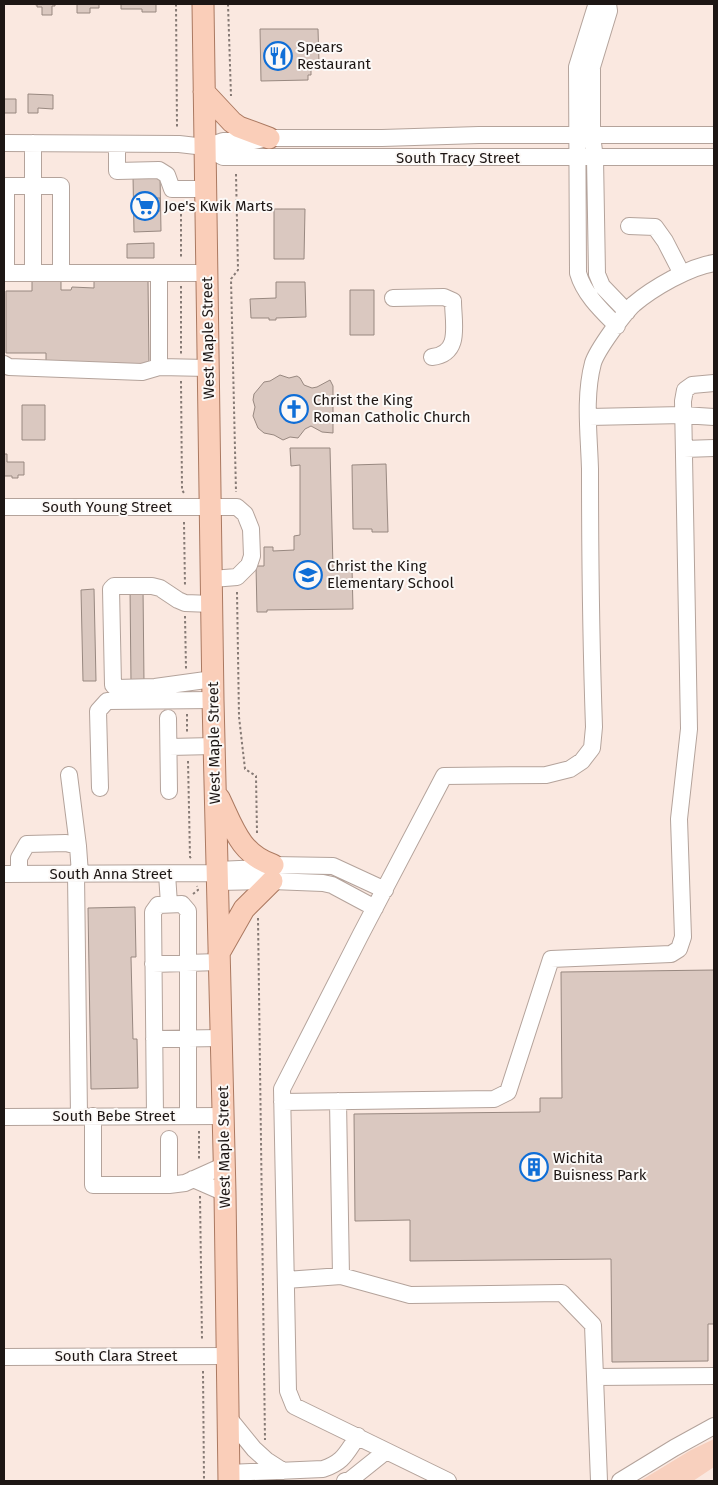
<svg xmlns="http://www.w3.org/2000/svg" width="718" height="1485" font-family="'Fira Sans',sans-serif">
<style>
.green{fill:#f8d0be}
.building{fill:#dac8c0;stroke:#988880}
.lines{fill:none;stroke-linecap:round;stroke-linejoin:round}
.minor-casing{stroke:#b4a39b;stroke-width:18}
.major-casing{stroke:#ab7961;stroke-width:23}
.path{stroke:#867a75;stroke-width:2;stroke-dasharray:2.5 2.5;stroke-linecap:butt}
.minor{stroke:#fff;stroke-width:16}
.major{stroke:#faceb9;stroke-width:21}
.labels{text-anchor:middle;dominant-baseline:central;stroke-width:4;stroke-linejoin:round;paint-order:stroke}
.poi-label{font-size:15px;fill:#1d1614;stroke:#fcf9f7;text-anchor:start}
.street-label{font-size:15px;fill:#1d1614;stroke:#fcf9f7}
</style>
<rect width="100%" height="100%" fill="#fae8e0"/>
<path class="green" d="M714,1439V1467L693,1481H640L691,1450Z"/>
<path class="building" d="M32,4H55V6H52V15H42V7H37V5Z
M77,4H99V8H90V13H77Z
M121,4H156V12H142V9H121Z
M260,29H318L319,63H311V75H308V80L261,81Z
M28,94L53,95V109L38,108V113H28Z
M4,99H16V113H4Z
M160,175L161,231L134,232L133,176Z
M134,198H160V211H135Z
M274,209H305L304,259H274Z
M154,243V258H127V244Z
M32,277H61V290H71L72,287L94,288V281H148L149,364H46V353H6V291H32Z
M276,282H305L306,317L276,318V320H269V318H251L250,299L276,298Z
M350,290H374V335H350Z
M280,375L289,378L297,376L300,378L304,385L312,388L317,387L330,380L333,386V433L322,432L311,426L305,429L298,438L290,437L283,440L274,435L264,433L258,428L253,416L255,407L253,400L254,394L264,382L270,381Z
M22,405H45V440H22Z
M290,448H330L333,568H352L353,609L267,610V612H257L256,566H264V547H273V551L294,550V536L300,535V465L291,466Z
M4,454H7V462H24V475H18V478H12V476H4Z
M386,464L388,532H372V529H353L352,465Z
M130,588H143L144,683H131Z
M94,589L96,681H83L81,590Z
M135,907L136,957H131L133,1039H137L138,1088L91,1089L88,908Z
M714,970V1324H708V1361L612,1362L611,1259L410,1261V1220L355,1221L354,1114L540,1112V1098H562L561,972Z"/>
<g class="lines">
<defs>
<path id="minor" d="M599,4L596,6L577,67L578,273C584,294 601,310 617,326
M608,4L609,11L592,67V136L595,158L597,274L602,286L627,312
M4,143L179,144L205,147L223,141H254L269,138H382L479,135H714
M33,143V273
M117,144V171L159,170L167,175L172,189H205
M205,147L223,157H714
M629,226L655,227L665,241L682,274
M4,273H159
M6,273V186H61V273
M206,273H159V367L208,368
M393,298L444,297L453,301C453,323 462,354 432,357
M4,364L9,367L142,372L159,367
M589,417L683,415L714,417
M684,449L714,448
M4,507H237L245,514L251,529L252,556L249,565L237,577L212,579
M212,604L185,603L178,600L160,588L152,586H114L111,589L113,685L116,688L155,687L213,679
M168,718L169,791
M169,747L214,746
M69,775L78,846
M100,788L98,711L107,701L213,700
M217,870L261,868L273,865L333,866L385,890
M4,874L217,873
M19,874V858L27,844L66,843L78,846L80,874
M76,874L79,1116
M167,874L169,904
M217,882L272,881L323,883L332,885L375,908
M153,964L219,962
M154,1039L221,1038
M338,1101L341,1276
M282,1102L494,1099L508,1092L551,959L671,954L679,949L683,937L679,819L689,729L683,401L685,390L692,385L714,383
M93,1116V1185H169
M155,1116L153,912L158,905L182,904L188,911V1116
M4,1117L223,1116
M169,1139V1185L185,1183L225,1165
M193,1179L225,1193
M286,1280L341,1276L410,1295L562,1293L593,1325L599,1481
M4,1357L227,1356
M596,1377L714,1376
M228,1417L254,1449L266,1460L283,1471
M228,1473L323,1469C344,1462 346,1453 358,1436
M345,1481L350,1480L385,1452
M448,1481L294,1406L288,1391L282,1089L361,934L444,776L546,775L570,769L582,761L592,748L594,727C591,641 590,555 590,469C589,434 584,397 593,363C597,350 624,313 634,304C653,288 689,267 714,263
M620,1481L674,1448L714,1426"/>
<path id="major" d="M203,4L213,700L225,1193L229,1481
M204,92L232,122L239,127L269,138
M219,798C233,827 240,854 273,865
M219,953L244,909L272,881"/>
</defs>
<use href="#minor" class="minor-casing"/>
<use href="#major" class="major-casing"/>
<path class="path" d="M176,4L177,127
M228,4L231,96
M236,174L238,270L231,279L236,492
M181,204V259
M181,286V354
M181,381L182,490L184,493
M184,522L185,587
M237,592L239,717L245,769L256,776L257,833
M185,616L186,669
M187,714V732
M188,761L190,857L191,858
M193,894L198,890L197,886
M258,918L265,1440
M199,1131V1161
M200,1196L202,1341
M203,1371L204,1481"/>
<use href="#minor" class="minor"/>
<use href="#major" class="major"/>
</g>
<defs>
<symbol id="restaurant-ring" viewBox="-11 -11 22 22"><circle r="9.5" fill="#fcf9f7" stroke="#0f6ed7" stroke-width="1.5"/><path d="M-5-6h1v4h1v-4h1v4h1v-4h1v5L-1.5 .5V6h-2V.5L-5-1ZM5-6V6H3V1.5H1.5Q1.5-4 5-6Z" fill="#0f6ed7"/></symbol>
<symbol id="supermarket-ring" viewBox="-11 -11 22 22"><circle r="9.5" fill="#fcf9f7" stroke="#0f6ed7" stroke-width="1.5"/><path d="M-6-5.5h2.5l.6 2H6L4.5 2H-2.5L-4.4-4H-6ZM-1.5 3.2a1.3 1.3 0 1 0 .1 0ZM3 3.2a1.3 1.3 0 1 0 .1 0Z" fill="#0f6ed7"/></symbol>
<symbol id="church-ring" viewBox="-11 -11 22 22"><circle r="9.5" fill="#fcf9f7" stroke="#0f6ed7" stroke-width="1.5"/><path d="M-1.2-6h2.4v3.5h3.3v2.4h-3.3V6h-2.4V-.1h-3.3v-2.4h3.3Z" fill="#0f6ed7"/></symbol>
<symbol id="school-ring" viewBox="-11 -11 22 22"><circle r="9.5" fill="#fcf9f7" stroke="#0f6ed7" stroke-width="1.5"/><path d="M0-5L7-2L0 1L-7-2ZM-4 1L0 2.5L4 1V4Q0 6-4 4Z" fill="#0f6ed7"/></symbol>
<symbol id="building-ring" viewBox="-11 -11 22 22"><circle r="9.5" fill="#fcf9f7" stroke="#0f6ed7" stroke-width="1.5"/><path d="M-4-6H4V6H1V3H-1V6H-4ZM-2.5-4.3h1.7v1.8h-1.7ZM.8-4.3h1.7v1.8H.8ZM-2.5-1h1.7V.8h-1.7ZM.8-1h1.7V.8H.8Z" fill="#0f6ed7"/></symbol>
</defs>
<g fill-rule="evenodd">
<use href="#restaurant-ring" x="262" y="40" width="32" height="32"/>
<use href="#supermarket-ring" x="129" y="190" width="32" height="32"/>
<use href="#church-ring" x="278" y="393" width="32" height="32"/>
<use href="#school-ring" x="292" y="559" width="32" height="32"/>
<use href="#building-ring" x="518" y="1151" width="32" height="32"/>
</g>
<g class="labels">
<g class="poi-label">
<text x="297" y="47">Spears<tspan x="297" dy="17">Restaurant</tspan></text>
<text x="164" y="206">Joe's Kwik Marts</text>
<text x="313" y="400">Christ the King<tspan x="313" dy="17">Roman Catholic Church</tspan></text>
<text x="327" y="566">Christ the King<tspan x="327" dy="17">Elementary School</tspan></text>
<text x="553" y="1158">Wichita<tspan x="553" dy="17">Buisness Park</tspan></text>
</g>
<g class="street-label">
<text x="458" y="158">South Tracy Street</text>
<text transform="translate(208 338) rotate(-91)">West Maple Street</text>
<text x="107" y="507">South Young Street</text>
<text transform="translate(214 743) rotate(-91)">West Maple Street</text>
<text x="111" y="874">South Anna Street</text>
<text x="114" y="1116">South Bebe Street</text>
<text transform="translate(224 1147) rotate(-91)">West Maple Street</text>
<text x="116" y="1356">South Clara Street</text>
</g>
</g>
<rect width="718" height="1485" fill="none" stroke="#1d1614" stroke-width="10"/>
</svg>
